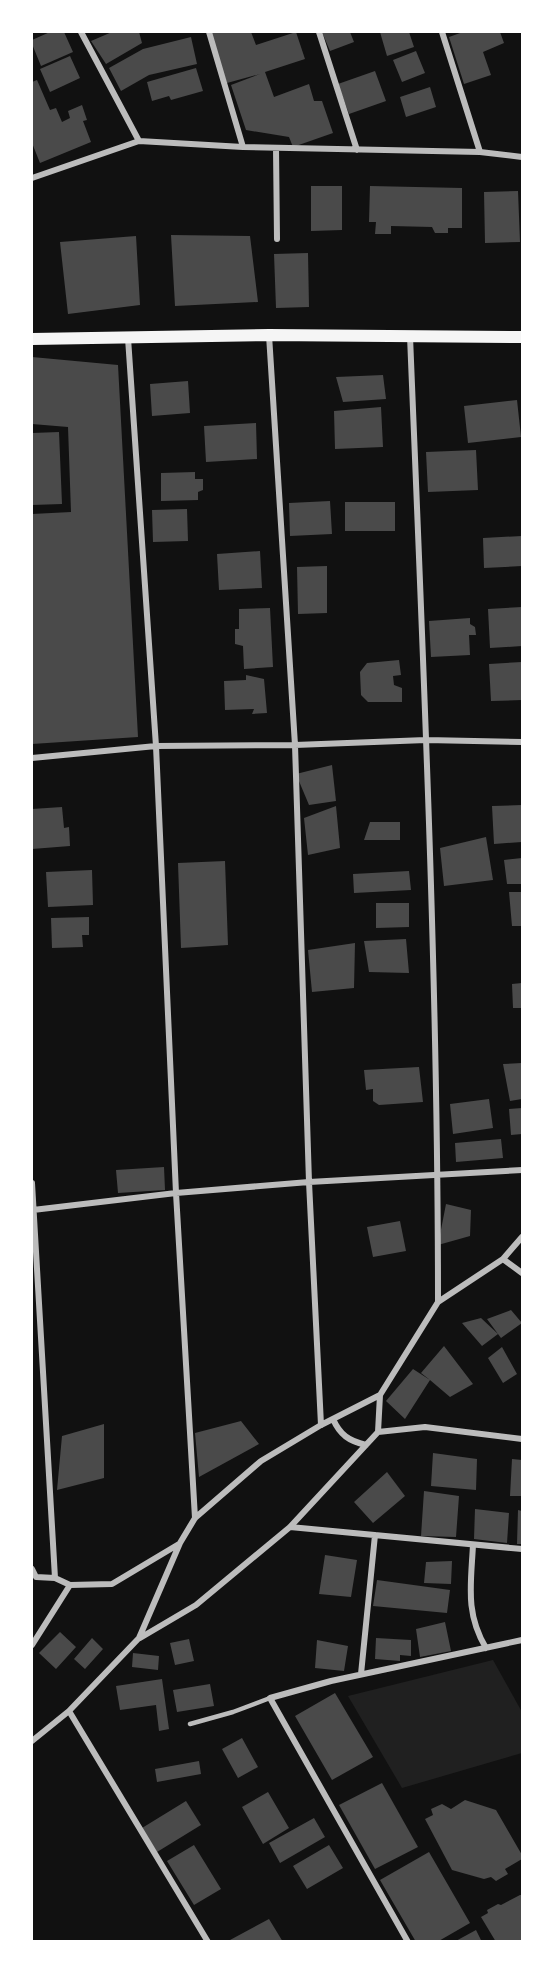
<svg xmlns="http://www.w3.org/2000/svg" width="554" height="1973" font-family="Inter,sans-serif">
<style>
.green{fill:#202020}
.building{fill:#4a4a4a}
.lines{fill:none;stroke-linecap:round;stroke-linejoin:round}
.service{stroke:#bcbcbc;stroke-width:4.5}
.minor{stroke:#bcbcbc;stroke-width:6}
.secondary{stroke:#f5f5f5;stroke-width:12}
</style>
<rect width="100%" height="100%" fill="#111"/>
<path class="green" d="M493,1660L522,1712V1753L402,1788L348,1696Z"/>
<path class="building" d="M50,32H64L73,52L41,66L32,44V40Z
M112,32H139L142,43L106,64L91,41Z
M209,32H251L256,45L296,32L305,59L265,72L274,97L309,84L314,101H322L333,133L293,147L289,137L246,130L231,85L260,74L227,83Z
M322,32H350L354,42L330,51Z
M380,32H409L414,47L387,56Z
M463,32H500L504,43L483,52L491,75L464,84L449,37Z
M191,37L197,64L149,75L121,91L109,68L143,49Z
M416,51L425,73L402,82L393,60Z
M70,56L80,78L50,92L40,69Z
M196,68L203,91L171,100L169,96L152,101L147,82Z
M375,71L386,101L349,114L338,84Z
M37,80L50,110L56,108L62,122L70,118L68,111L82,105L87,120L83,121L91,142L40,163L32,143V82Z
M430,87L436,107L406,117L400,97Z
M311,186H342V230L311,231Z
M370,186L462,188V228H448V233H435L432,227L391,226V234H375L376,222H369Z
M518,191L520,242L485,243L484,192Z
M171,235L250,236L258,302L175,306Z
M136,236L140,305L68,314L60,242Z
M308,253L309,307L276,308L274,254Z
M32,357L118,365L138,737L32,744V514L71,512L68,427L32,424Z
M383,375L386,399L343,402L336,377Z
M188,381L190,413L152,416L150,384Z
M517,400L521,437L468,443L464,406Z
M381,407L383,447L335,449L334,411Z
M256,423L257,459L206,462L204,426Z
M59,432L62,504L32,505V433Z
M476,450L478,490L428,492L426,452Z
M195,472V479H203V490L198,492V500L161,501V473Z
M330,501L332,534L290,536L289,503Z
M345,502H395V531H345Z
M187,509L188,541L153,542L152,510Z
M522,536V566L484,568L483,538Z
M260,551L262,588L219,590L217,554Z
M327,566V613L298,614L297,567Z
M522,607V646L490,648L488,609Z
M270,608L273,667L244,669L243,646L235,644V629H239V609Z
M470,618V624L475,627L476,635H469L470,655L431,657L429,621Z
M399,660L401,675L393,676L394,685L402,688V702H368L361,695L360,672L367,663Z
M522,662V700L491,701L489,664Z
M246,675L264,679L267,713L252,714L254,709L225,710L224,681L246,680Z
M332,765L336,801L309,805L296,774Z
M522,805V842L494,844L492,806Z
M336,806L340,848L308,855L304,818Z
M62,807L64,828L69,827L70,846L32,849V809Z
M370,822H400V840H364Z
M486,837L493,880L444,886L440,848Z
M522,858V884H507L504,860Z
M225,861L228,945L181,948L178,863Z
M92,870L93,905L48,907L46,872Z
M409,871L411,890L354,893L353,874Z
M509,892H522V926H512Z
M376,903H409V927L376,928Z
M89,917V935H82L83,947L52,948L51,918Z
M406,939L409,973L369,972L364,941Z
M355,943L354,988L312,992L308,950Z
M522,983V1008H513L512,984Z
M522,1063V1099L510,1101L503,1064Z
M419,1067L423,1102L379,1105L373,1101V1089L366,1090L364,1070Z
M489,1099L493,1128L453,1134L450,1104Z
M522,1108V1134L511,1135L509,1109Z
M501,1139L503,1158L456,1162L455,1143Z
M164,1167L165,1190L118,1193L116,1170Z
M446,1204L471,1210L470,1236L438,1245Z
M400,1221L406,1251L373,1257L367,1227Z
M511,1310L522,1323L501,1338L498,1334L482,1346L462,1323L481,1318L498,1334L487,1319Z
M444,1346L473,1384L450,1397L430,1380L405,1419L386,1401L413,1369L430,1380L421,1373Z
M502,1347L517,1374L503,1383L488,1358Z
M241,1421L259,1444L199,1477L195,1433Z
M104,1424V1478L57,1490L62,1436Z
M433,1453L477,1459L476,1490L431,1486Z
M512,1459L522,1460V1496H510Z
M387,1472L405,1496L373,1523L354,1502Z
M424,1491L459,1496L456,1537L421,1536Z
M475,1509L509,1513L507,1543L474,1539Z
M518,1510L522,1511V1544H517Z
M325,1555L357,1560L351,1597L319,1594Z
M452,1561L451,1584L424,1583L426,1562Z
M377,1580L450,1590L447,1613L373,1606Z
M445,1622L451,1651L420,1657L416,1629Z
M60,1632L76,1647L56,1669L39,1653Z
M92,1638L103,1649L85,1669L74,1659Z
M376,1638L411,1640V1656L400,1655V1661L375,1659Z
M189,1639L194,1661L175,1665L170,1643Z
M317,1640L348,1646L344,1671L315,1668Z
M133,1653L159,1656L158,1670L132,1667Z
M162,1679L169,1729L159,1731L156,1705L120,1710L116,1686Z
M210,1684L214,1706L177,1712L173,1690Z
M335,1693L373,1757L332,1780L295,1716Z
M242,1738L258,1767L238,1778L222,1749Z
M199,1761L201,1774L157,1782L155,1769Z
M382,1783L418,1847L375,1869L339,1805Z
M268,1792L289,1828L263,1844L242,1807Z
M465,1800L496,1810L522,1855V1859L505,1869L508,1874L496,1881L491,1877L484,1879L452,1870L425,1819L433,1815L431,1809L442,1804L451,1809Z
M186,1801L201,1825L157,1852L142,1828Z
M314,1818L325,1837L280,1863L269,1843Z
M194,1845L221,1889L194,1905L167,1861Z
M329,1845L343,1868L307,1889L293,1866Z
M429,1852L470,1923L437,1942H416L380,1880Z
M520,1895H522V1942H496L481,1917L488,1913L487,1910L498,1904L501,1905Z
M269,1919L283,1942H231L230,1940Z
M476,1930L482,1942H454Z"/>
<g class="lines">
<path class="service" d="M190,1724L233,1712L270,1698"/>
<path class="minor" d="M81,32L139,141
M209,32L243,147
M319,32L357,150
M442,32L480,152
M276,148L277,239
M32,178L139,141L243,147L480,152L522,157
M269,335L295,745L309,1182L321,1425
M410,336C423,658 438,980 438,1302
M128,338L156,746L176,1193L195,1518
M32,758L156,746L295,745L426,740L522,742
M32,1183L55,1578
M33,1210L176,1193L309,1182L522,1170
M503,1259L522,1273
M333,1419C340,1435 349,1441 366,1445
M378,1432L425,1427L522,1439
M290,1527L522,1549
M473,1545C471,1584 465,1613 486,1648
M32,1569L36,1577L55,1578L70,1585L112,1584L179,1544
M140,1638L196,1605L290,1527L378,1432L380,1395
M32,1645L70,1585
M361,1674L375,1535
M69,1711L208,1942
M32,1741L69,1711L139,1638L180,1543L195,1518L261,1461L321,1425L380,1395L438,1302L503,1259L522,1237
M408,1942L270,1698L331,1681L522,1640"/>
<path class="secondary" d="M32,339L269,335L522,337"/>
</g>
<rect width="554" height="1973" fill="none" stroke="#ffffff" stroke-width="66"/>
</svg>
